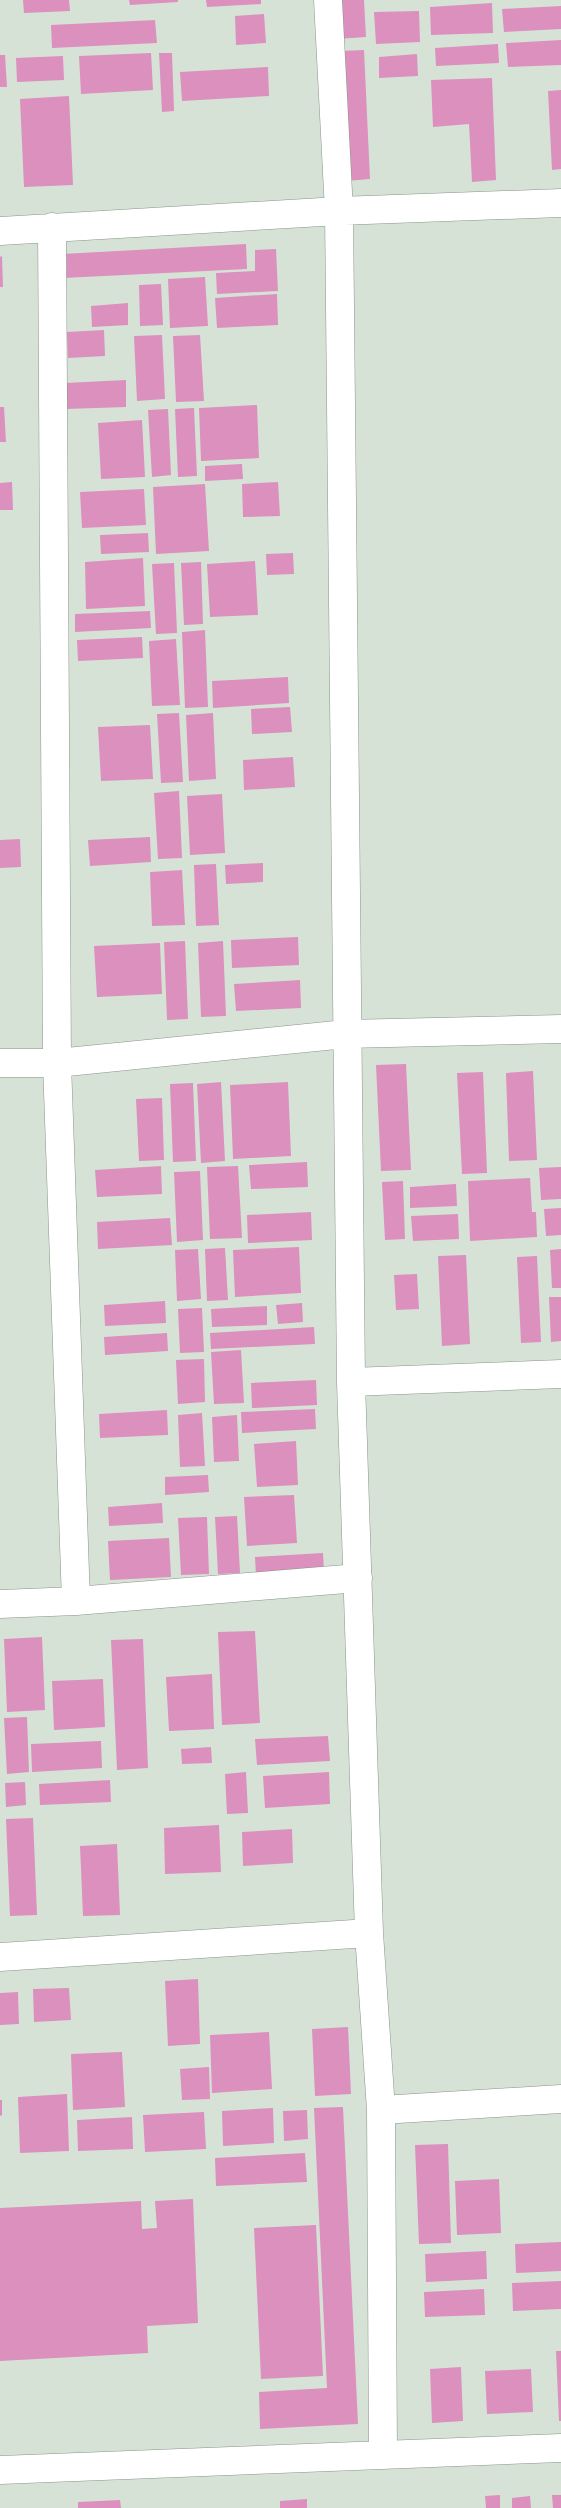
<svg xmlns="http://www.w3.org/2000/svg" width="561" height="2508" font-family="'DejaVu Sans',sans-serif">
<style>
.building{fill:#db90be}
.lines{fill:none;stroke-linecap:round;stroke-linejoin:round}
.minor-casing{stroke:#8a948a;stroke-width:29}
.minor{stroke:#fff;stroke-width:28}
</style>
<rect width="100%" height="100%" fill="#d7e2d7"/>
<path class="building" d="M23,0H69L70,11L24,13Z
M129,0H178V2L130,5Z
M206,0H261V4L207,7Z
M336,0H364L366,37L337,39Z
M492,3L493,33L431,35L430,7Z
M561,6V29L504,32L502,9Z
M419,11L420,42L376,44L374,12Z
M264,14L266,43L236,45L235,16Z
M155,20L157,43L52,48L51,25Z
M561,40V65L508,67L506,43Z
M498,44L499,63L436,66L435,48Z
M364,50L370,179L347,181L341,51Z
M151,53L153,90L81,94L79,56Z
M159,53H172L174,111L162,112Z
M417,54L418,76L379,78V57Z
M0,55H5L7,87H0Z
M63,56L64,80L17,82L16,58Z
M268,67L269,96L182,101L180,72Z
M492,78L496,180L472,182L469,124L433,127L431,80Z
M561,90V169L552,170L548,91Z
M69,96L73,185L24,187L20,99Z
M246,244L247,269L63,278L62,254Z
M276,249L278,291L217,294L216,273L255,271V250Z
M2,256L3,287H0V257Z
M205,277L208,326L170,328L168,279Z
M161,284L163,325L140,326L139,285Z
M277,294L278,325L217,328L215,298Z
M128,303V325L92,327L91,306Z
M104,330L105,356L68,358L67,332Z
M162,335L165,399L137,401L134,336Z
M200,335L204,401L176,402L173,336Z
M126,380V407L66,409L65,383Z
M257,405L259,458L201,461L199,408Z
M0,407H4L6,442H0Z
M194,408L197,476L178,477L175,409Z
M168,409L171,475L152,477L148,410Z
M142,420L145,477L101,479L98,423Z
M242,464L243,479L205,481V466Z
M12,482L13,510H0V483Z
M278,482L280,516L243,517L242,484Z
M205,484L209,551L156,554L153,487Z
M144,489L146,525L82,528L80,492Z
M148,533L149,552L101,554L100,535Z
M293,553L294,574L267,575L266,554Z
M143,558L145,606L86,609L85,562Z
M255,561L258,615L210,617L207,564Z
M201,562L203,624L184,625L181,563Z
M174,563L177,633L156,634L152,564Z
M150,611L151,628L75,632V614Z
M205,630L208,707L185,708L182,632Z
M142,637L143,658L78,661L77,640Z
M176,639L180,705L152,706L149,641Z
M288,677L289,703L213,708L212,681Z
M290,707L292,732L252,734L251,709Z
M179,713L183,782L161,783L157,714Z
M213,713L216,779L189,781L186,715Z
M150,725L153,779L101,781L98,727Z
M293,757L295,787L244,790L243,760Z
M179,791L182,858L158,859L154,793Z
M222,794L225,853L190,855L187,796Z
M150,837L151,862L90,866L88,840Z
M20,839L21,867L0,868V840Z
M263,863V882L226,884L225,865Z
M216,864L219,925L196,926L194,865Z
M182,870L185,925L152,926L150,872Z
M298,937L299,965L232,968L231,940Z
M185,941L188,1019L167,1020L164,942Z
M223,941L226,1016L201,1017L198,943Z
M160,943L162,994L97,997L94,946Z
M300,980L301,1008L236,1011L234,984Z
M406,1064L411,1170L381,1171L376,1065Z
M533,1071L537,1160L509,1161L506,1073Z
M483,1072L487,1173L462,1174L457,1073Z
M221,1082L225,1161L201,1163L197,1084Z
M288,1082L291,1156L233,1159L230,1085Z
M193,1083L196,1161L173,1162L170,1084Z
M162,1098L164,1160L139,1161L136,1099Z
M307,1162L308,1187L251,1189L249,1165Z
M161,1166L162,1194L97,1197L95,1170Z
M238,1166L242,1238L210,1239L207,1167Z
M561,1167V1199L541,1200L539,1168Z
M200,1171L203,1240L177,1242L174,1172Z
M530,1178L532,1212H536L537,1237L470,1241L468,1181Z
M403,1181L405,1239L385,1240L382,1182Z
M456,1184L457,1206L410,1208V1187Z
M561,1208V1235L546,1236L544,1209Z
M311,1212L312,1240L248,1243L247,1215Z
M458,1214L459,1239L413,1241L411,1216Z
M170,1218L172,1245L98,1249L97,1222Z
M299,1247L301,1293L235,1297L233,1250Z
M225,1248L228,1300L207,1301L205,1249Z
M198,1249L201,1299L177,1301L175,1250Z
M561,1249V1288H552L550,1250Z
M466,1255L470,1344L442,1346L438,1256Z
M537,1256L541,1342L521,1343L517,1257Z
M417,1274L419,1309L396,1310L394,1275Z
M549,1297H561V1341L551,1342Z
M165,1301L166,1323L105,1326L104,1305Z
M302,1303L303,1322L278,1324L276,1305Z
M267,1306V1325L212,1327L211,1309Z
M202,1308L204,1352L180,1353L178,1309Z
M314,1327L315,1344L211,1349L210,1333Z
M167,1333L168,1351L105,1355L104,1337Z
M241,1350L244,1403L214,1404L211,1352Z
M204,1359L205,1402L178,1404L176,1360Z
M316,1380L317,1405L252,1408L251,1383Z
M315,1409L316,1429L242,1433L241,1412Z
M167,1410L168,1435L100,1438L99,1414Z
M202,1413L205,1466L180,1467L178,1415Z
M237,1415L239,1461L214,1462L212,1417Z
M296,1441L298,1485L257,1487L254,1444Z
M208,1475L209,1492L165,1495V1477Z
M294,1495L297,1543L247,1546L244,1497Z
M162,1503L163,1523L109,1526L108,1507Z
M237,1516L240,1573L218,1574L215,1517Z
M207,1517L209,1574L181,1575L178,1518Z
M169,1538L171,1577L110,1580L108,1541Z
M323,1553L324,1572L256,1576L255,1557Z
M255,1631L260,1723L222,1725L218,1632Z
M42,1637L45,1710L7,1712L4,1639Z
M143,1639L148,1768L117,1770L111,1640Z
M212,1674L214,1729L169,1731L166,1677Z
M103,1679L105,1727L54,1730L52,1681Z
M27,1717L29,1772L7,1774L4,1718Z
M328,1736L330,1761L257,1765L255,1739Z
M101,1741L102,1768L32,1772L31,1744Z
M211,1747L212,1763L182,1764L181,1749Z
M246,1772L248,1813L227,1814L225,1774Z
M329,1772L330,1804L265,1808L263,1776Z
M110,1780L111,1802L40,1805L39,1784Z
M25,1782L26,1805L6,1807L5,1783Z
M33,1818L37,1915L10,1916L6,1819Z
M219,1825L221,1872L165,1874L164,1828Z
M292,1829L293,1863L243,1866L242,1832Z
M117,1844L120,1915L83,1916L80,1846Z
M198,1979L200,2044L168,2046L165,1981Z
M69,1988L71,2020L34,2022L33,1989Z
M18,1992L19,2024L0,2025V1993Z
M348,2027L351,2094L315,2096L312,2029Z
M269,2032L272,2089L212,2093L210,2035Z
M122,2052L125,2107L73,2110L71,2054Z
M209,2067L210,2099L182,2100L180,2069Z
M67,2094L69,2151L20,2153L18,2097Z
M0,2100H2V2115L0,2116Z
M343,2107L358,2424L260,2429L259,2392L327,2388L314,2108Z
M273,2108L274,2143L223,2146L222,2111Z
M307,2110L308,2139L284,2141L283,2111Z
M204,2112L206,2149L145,2152L143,2115Z
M132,2117L133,2149L78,2151L77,2120Z
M448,2144L451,2243L419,2244L415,2145Z
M305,2153L307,2182L216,2186L215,2158Z
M499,2179L501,2233L457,2235L455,2181Z
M193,2199L198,2323L147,2326L148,2353L0,2361V2208L141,2201L142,2229L157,2228L155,2201Z
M316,2225L323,2376L261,2379L254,2228Z
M561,2242V2271L516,2273L515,2244Z
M486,2251L487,2279L426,2282L425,2254Z
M561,2281V2309L513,2311L512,2283Z
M484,2289L485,2315L425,2317L424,2292Z
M556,2351H561V2421H559Z
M461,2367L463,2421L432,2423L430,2369Z
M531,2369L533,2412L487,2414L485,2371Z
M500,2495V2508H486L485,2496Z
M552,2495H561V2508H553Z
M530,2496L531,2508H512V2498Z
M307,2499V2508H280V2501Z
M120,2500L121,2508H78V2502Z"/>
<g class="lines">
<defs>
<path id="minor" d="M328,0L339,211L351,1382L369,1933L381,2110L383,2453
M52,227L57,1063L76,1601
M0,231L339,211L561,203
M0,1063H57L346,1034L561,1029
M351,1382L561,1374
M0,1604L76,1601L358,1578
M0,1957L369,1933
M381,2110L561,2099
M0,2470L561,2448"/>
</defs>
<use href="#minor" class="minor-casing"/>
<use href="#minor" class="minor"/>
</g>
</svg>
